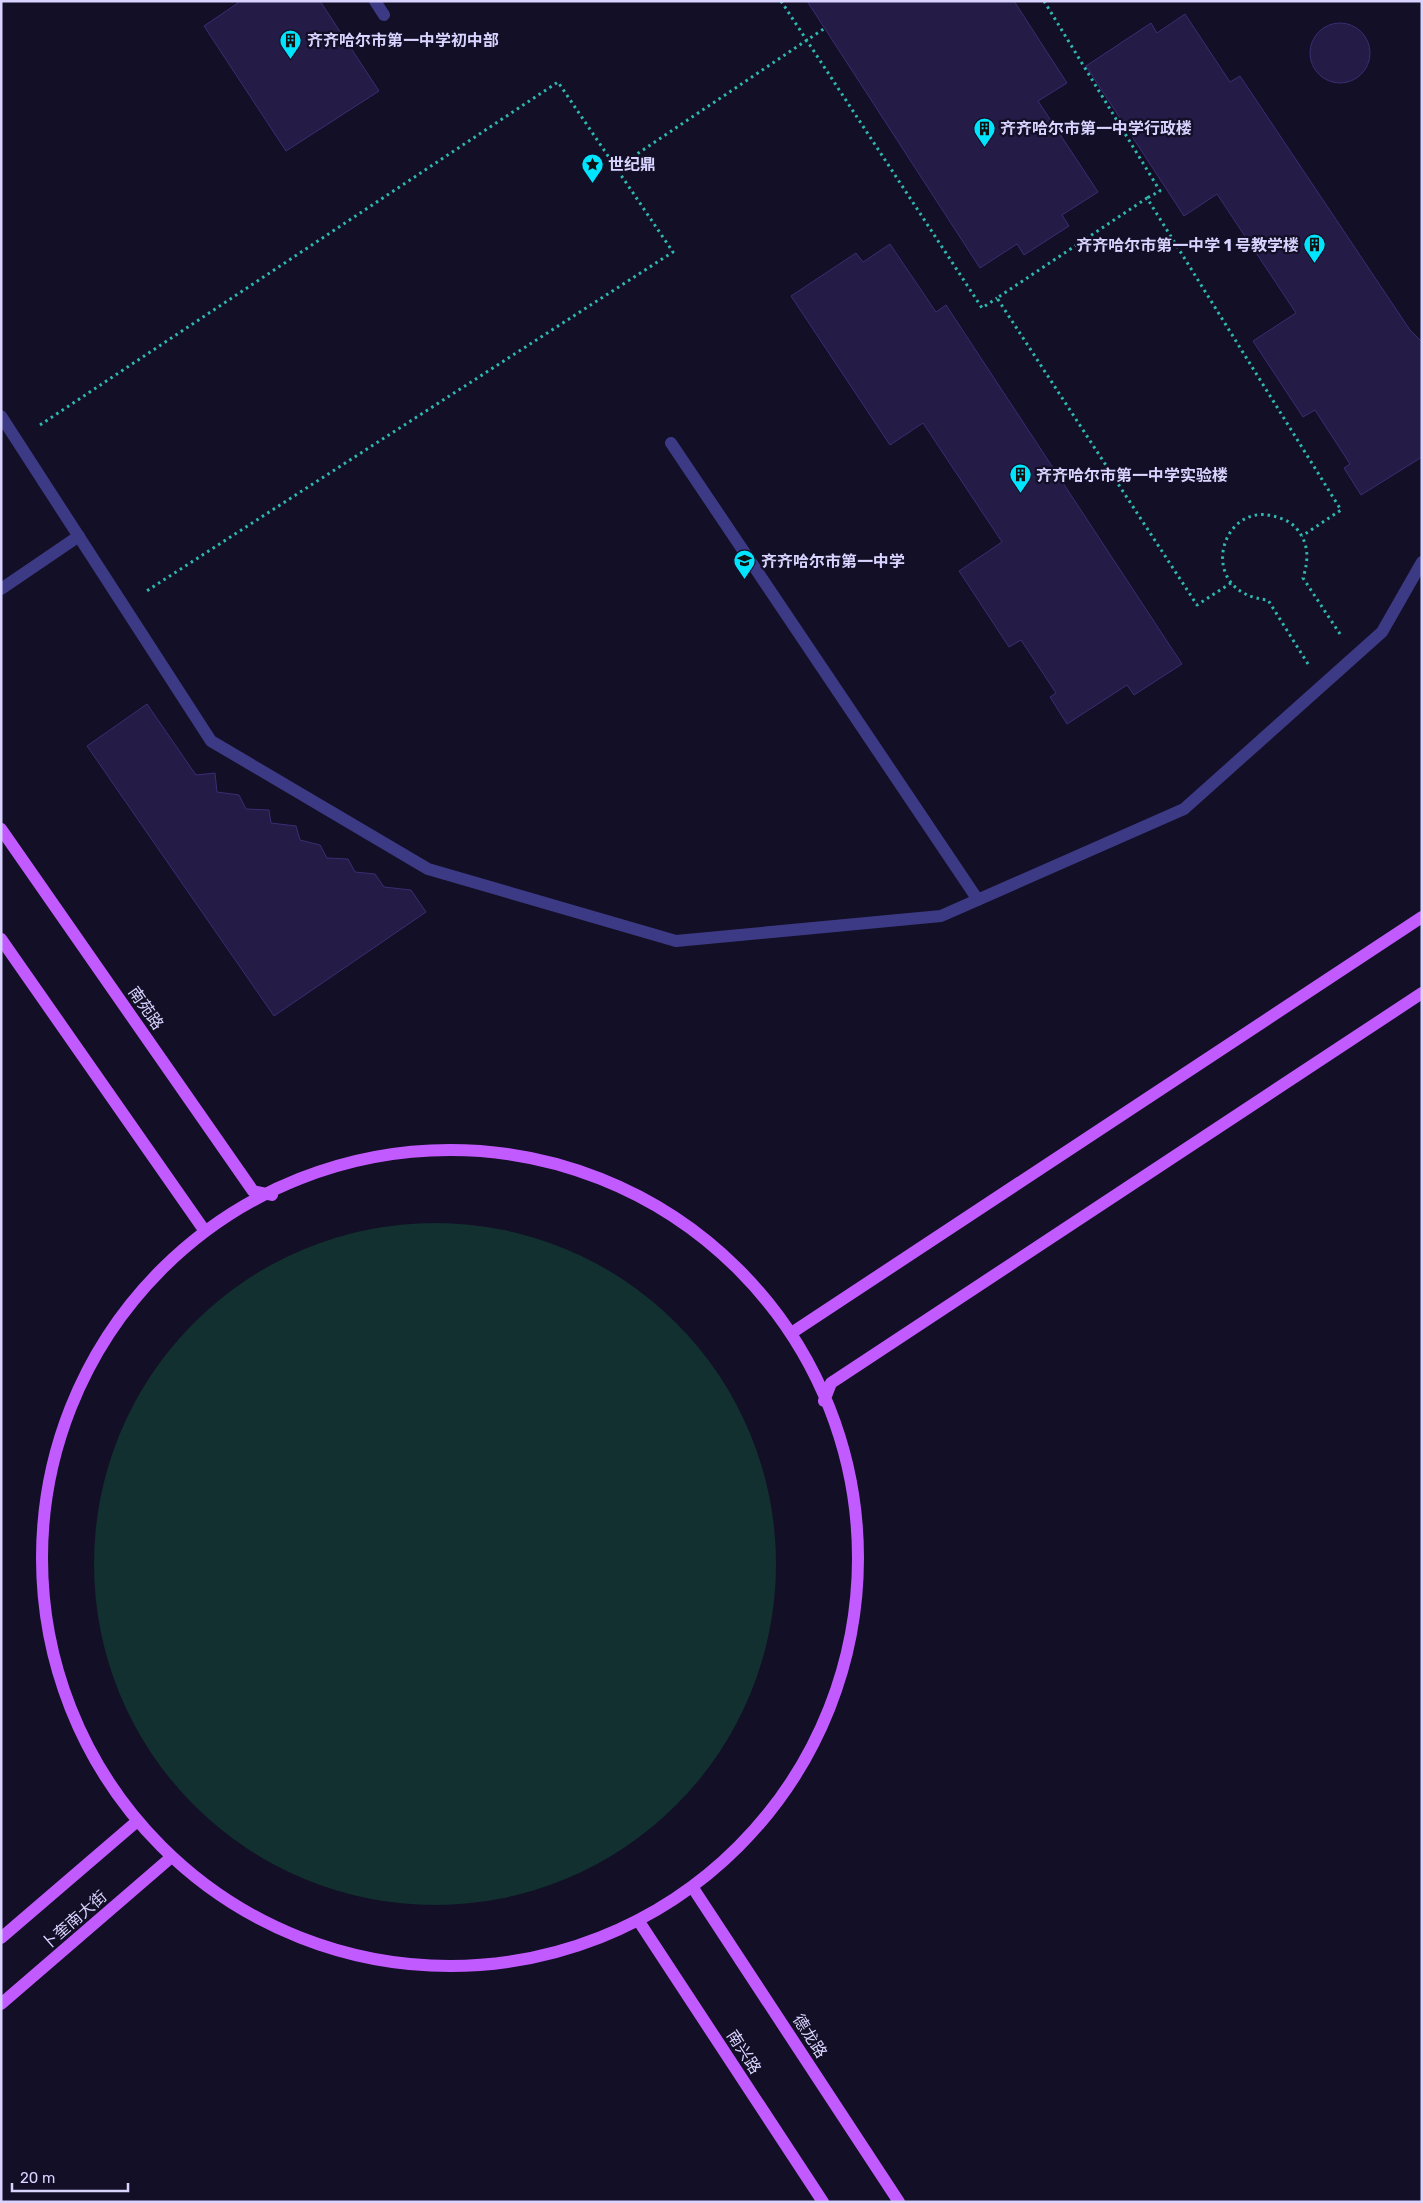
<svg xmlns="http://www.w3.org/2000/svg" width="1423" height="2203" font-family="Rubik,'Noto Sans SC',sans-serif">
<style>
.green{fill:#12302f}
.building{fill:#241b47;stroke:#3b2d73}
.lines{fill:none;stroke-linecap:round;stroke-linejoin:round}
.path{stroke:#2fb8b0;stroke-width:3;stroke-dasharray:2.5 4;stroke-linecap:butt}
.street{stroke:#3d3a85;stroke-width:12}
.primary{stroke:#c25bff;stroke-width:12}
.labels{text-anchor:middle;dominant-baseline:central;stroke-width:4.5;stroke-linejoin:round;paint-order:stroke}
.poi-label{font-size:16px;font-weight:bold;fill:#d9d4ff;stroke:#130f26;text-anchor:start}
.street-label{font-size:16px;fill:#d9d4ff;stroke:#130f26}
</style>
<rect width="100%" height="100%" fill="#130f26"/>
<path class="green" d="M94 1564a341 341 0 1 1 682 0a341 341 0 1 1-682 0Z"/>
<path class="building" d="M236,1H320L379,91L286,151L204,26L238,3Z
M807,1H1014L1067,83L1038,101L1098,192L1062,215L1069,226L1024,255L1017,244L980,268Z
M1185,14L1230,82L1240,76L1410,330L1422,342V457L1361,495L1344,468L1350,464L1315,410L1303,417L1253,341L1296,313L1217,194L1184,216L1086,66L1151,23L1157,33Z
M1310 53a30 30 0 1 1 60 0a30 30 0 1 1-60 0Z
M890,244L936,312L946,305L1182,664L1134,695L1127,685L1067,724L1050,697L1056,693L1021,640L1009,647L959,571L1002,542L923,423L890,445L791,296L856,253L863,262Z
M147,704L196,775L215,773L217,792L239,795L246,809L269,810L271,823L296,826L300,840L320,845L327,858L348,859L355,872L375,874L384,887L411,890L426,912L274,1016L87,746Z"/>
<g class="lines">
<path class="path" d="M781,1L982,308L997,298
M1044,1L1160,191L1147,198
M616,168L825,28
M40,425L558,82L673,252L145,592
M1231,583L1197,605L997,298L1147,198L1341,510L1302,536
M1308,664L1268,600C1195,593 1220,502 1273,516C1281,518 1290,521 1296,528C1309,543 1309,559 1303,578L1340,634"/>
<path class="street" d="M375,1L384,15
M1,416L211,741L428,869L676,941L941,916L1184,809L1382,632L1422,562
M671,443L978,900
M1,589L79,536"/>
<path class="primary" d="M1,829L253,1191L272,1195
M1,939L202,1227
M42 1558a408 408 0 1 1 816 0a408 408 0 1 1-816 0Z
M796,1330L1422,917
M824,1401L831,1383L1422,993
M693,1888L899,2202
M638,1920L823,2202
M1,1938L135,1823
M1,2004L168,1860"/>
</g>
<defs>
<symbol id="building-pin" viewBox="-11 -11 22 30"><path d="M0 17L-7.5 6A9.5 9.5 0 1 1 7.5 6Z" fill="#00e5ff" stroke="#130f26"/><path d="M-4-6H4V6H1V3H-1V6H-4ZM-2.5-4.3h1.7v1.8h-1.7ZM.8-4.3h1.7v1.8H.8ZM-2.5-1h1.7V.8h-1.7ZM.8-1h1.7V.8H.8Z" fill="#111"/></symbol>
<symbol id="sight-pin" viewBox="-11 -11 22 30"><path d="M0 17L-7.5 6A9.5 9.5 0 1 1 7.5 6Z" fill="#00e5ff" stroke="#130f26"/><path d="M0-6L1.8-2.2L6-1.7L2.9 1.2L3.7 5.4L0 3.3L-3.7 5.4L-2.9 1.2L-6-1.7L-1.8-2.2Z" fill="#111"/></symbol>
<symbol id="school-pin" viewBox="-11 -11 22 30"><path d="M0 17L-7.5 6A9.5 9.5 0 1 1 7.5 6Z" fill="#00e5ff" stroke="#130f26"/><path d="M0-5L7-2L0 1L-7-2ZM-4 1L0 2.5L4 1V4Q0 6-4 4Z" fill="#111"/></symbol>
</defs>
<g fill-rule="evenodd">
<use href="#building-pin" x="278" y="28" width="25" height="34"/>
<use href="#building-pin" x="972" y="116" width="25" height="34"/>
<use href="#sight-pin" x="580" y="152" width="25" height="34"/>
<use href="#building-pin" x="1302" y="232" width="25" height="34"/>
<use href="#building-pin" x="1008" y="462" width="25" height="34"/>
<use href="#school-pin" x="732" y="548" width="25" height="34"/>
</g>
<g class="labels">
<g class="poi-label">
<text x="307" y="40">齐齐哈尔市第一中学初中部</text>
<text x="1000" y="128">齐齐哈尔市第一中学行政楼</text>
<text x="608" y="164">世纪鼎</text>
<text x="1299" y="245" text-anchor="end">齐齐哈尔市第一中学 1 号教学楼</text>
<text x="1036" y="475">齐齐哈尔市第一中学实验楼</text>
<text x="761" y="561">齐齐哈尔市第一中学</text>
</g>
<g class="street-label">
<text transform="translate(146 1008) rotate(55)">南苑路</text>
<text transform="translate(74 1920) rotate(-41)">卜奎南大街</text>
<text transform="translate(810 2036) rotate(57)">德龙路</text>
<text transform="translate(744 2052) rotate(57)">南兴路</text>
</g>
</g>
<rect width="1423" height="2203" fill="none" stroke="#d9d4ff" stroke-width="5"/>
<path d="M12 2183v8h116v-8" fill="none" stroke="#d9d4ff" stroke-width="2.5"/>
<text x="20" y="2183" font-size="15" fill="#d9d4ff" stroke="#130f26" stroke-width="4" paint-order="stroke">20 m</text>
</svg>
